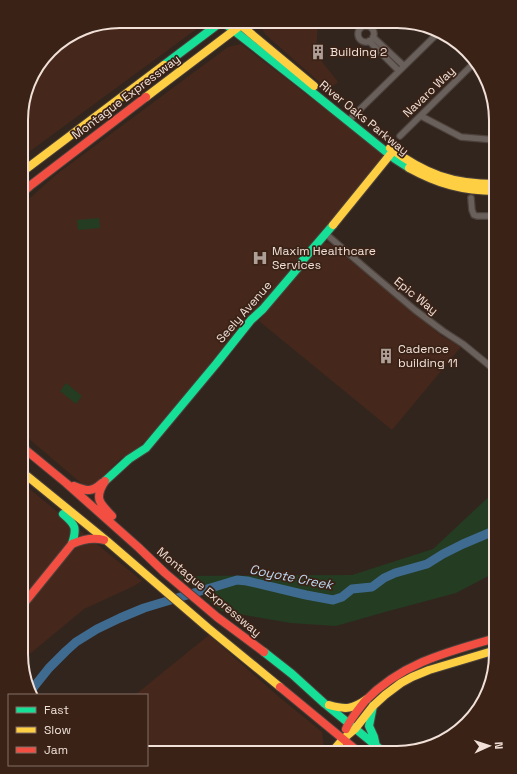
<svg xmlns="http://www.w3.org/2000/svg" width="517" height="774" font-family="'Space Grotesk',sans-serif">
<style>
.built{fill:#45281b}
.green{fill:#243c21}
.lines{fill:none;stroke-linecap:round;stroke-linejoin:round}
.river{stroke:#3f6b91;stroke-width:9}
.street-casing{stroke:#4c413b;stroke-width:8}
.fast-casing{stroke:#4c413b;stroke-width:10}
.slow-casing{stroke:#4c413b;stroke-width:10}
.jam-casing{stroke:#4c413b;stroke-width:10}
.street{stroke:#6a605b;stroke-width:5.5}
.fast{stroke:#16e098;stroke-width:8}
.slow{stroke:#ffcf43;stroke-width:8}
.jam{stroke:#f24e42;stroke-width:8}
.labels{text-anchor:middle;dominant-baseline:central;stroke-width:3.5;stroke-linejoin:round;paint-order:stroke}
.poi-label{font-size:12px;fill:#f0e0d8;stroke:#3a2216;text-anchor:start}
.street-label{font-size:12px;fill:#f0e0d8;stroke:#3a2216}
.water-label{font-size:13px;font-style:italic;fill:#bdd9f2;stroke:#3a2216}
.rim{fill:none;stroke:#f0e0d8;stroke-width:2}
</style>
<rect width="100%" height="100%" fill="#32251e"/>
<path class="built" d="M120,21L206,22L22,157V107L34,71L55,45L88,26Z
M263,22H318L316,54L338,82L328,90L265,34L263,30L262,25Z
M241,44L385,155L265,301L251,315L146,440L136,449L120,459L112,467L97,483L88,489L21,432L22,205L57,174L228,47Z
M324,243H329L442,336L461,347L392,430L259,321L321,245Z
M21,482L142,581L134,586L84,609L26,657L23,663L21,654Z
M209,635L279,697L322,732L324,748L319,753L147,752V695H135Z"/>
<path class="green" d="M99,218L100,228L78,230L77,220Z
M66,383L82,396L76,404L60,391Z
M496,490V572L456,593L385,612L336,626L291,623L221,611L190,584L178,576L352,575L433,549Z
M493,645V646L468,654L460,658L437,665L383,692L405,676L425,666Z"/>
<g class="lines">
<path class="river" d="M29,693L49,668L66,651L76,642L97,629L120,618L144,608L237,580L247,581L306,595L333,600L342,597L352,589L372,587L384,578L395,573L427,564L443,554L463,544L496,530"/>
<defs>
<path id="street" d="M358 34a8 8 0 1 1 16 0a8 8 0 1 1-16 0Z
M373,37L404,66
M369,41L399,71
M421,116L461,137L496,140
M348,121L438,33
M400,136L472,65L475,64
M471,198L472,210L474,215L477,216H496
M326,234L363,266L415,310L443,331L463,344L496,371"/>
<path id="fast" d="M223,22L307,88L395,159L409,168
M164,65L221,22
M105,481L129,459L146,448L216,364L251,320L263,309L297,269L303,260L333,225
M63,514C76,525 77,528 72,544
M264,652L292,674L325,704L385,753
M373,706L369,726L374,737L376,746"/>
<path id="slow" d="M237,22L314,86
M146,97L245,22
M390,148C425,174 452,184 496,184
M409,168C438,184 463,191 496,191
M22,172L164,65
M333,225L393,151
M21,471L107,541L208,628L280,687
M329,705C346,710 353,709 367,699
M331,753L343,739L355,729L373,706L385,695L401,683L412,677L429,670L496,650"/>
<path id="jam" d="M22,193L31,185L146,97
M21,445L27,451L66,483L138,547L165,573L217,617L264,652
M105,481C94,498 99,503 112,516
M74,486C87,491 91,493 102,483
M72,544C83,539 93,537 104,540
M21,607L72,544
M280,687L360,753
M346,729C350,719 358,710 365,701C402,663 447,652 496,638
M334,753C342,750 350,750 358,752"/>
</defs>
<use href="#street" class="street-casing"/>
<use href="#fast" class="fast-casing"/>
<use href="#slow" class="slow-casing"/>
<use href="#jam" class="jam-casing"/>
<use href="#street" class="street"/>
<use href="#fast" class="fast"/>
<use href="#slow" class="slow"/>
<use href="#jam" class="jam"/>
</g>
<defs>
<symbol id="building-bare" viewBox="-9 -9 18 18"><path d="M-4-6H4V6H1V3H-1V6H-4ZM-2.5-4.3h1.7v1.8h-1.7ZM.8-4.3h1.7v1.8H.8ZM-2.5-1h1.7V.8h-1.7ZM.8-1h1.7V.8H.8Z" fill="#ae9f97" stroke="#3a2216" stroke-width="2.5" paint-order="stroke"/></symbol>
<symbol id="hospital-bare" viewBox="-9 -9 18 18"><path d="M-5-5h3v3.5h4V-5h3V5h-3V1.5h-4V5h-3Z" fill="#ae9f97" stroke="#3a2216" stroke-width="2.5" paint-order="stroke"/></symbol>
</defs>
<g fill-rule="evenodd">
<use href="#building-bare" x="307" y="41" width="22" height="22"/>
<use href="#hospital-bare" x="249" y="247" width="22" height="22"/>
<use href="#building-bare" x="375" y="345" width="22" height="22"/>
</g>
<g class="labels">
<g class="poi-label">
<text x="330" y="52">Building 2</text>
<text x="272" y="251">Maxim Healthcare<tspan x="272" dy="14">Services</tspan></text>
<text x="398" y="349">Cadence<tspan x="398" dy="14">building 11</tspan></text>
</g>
<g class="street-label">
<text transform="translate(429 92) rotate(-44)">Navaro Way</text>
<text transform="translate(126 97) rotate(-37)">Montague Expressway</text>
<text transform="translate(364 118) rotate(39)">River Oaks Parkway</text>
<text transform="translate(416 296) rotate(39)">Epic Way</text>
<text transform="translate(244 312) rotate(-49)">Seely Avenue</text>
<text transform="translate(209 592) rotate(40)">Montague Expressway</text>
</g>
<g class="water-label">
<text transform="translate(291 577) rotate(11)">Coyote Creek</text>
</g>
</g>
<path d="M0 0H517V774H0ZM120 28H397A92 92 0 0 1 489 120V654A92 92 0 0 1 397 746H120A92 92 0 0 1 28 654V120A92 92 0 0 1 120 28Z" fill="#3a2216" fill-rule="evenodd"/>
<path class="rim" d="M120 28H397A92 92 0 0 1 489 120V654A92 92 0 0 1 397 746H120A92 92 0 0 1 28 654V120A92 92 0 0 1 120 28Z"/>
<rect x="8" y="694" width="140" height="72" fill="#3a2216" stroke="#836e64"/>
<rect x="16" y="707" width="20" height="6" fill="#16e098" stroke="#836e64"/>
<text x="44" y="714" font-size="12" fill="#f0e0d8">Fast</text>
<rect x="16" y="727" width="20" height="6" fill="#ffcf43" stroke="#836e64"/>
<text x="44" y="734" font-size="12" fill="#f0e0d8">Slow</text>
<rect x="16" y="747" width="20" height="6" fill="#f24e42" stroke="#836e64"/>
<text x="44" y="754" font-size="12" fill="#f0e0d8">Jam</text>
<g transform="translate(489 746) rotate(87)" stroke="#3a2216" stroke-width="3" paint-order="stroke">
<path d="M0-3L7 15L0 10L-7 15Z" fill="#f0e0d8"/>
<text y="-6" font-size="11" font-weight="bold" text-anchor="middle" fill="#f0e0d8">N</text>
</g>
</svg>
